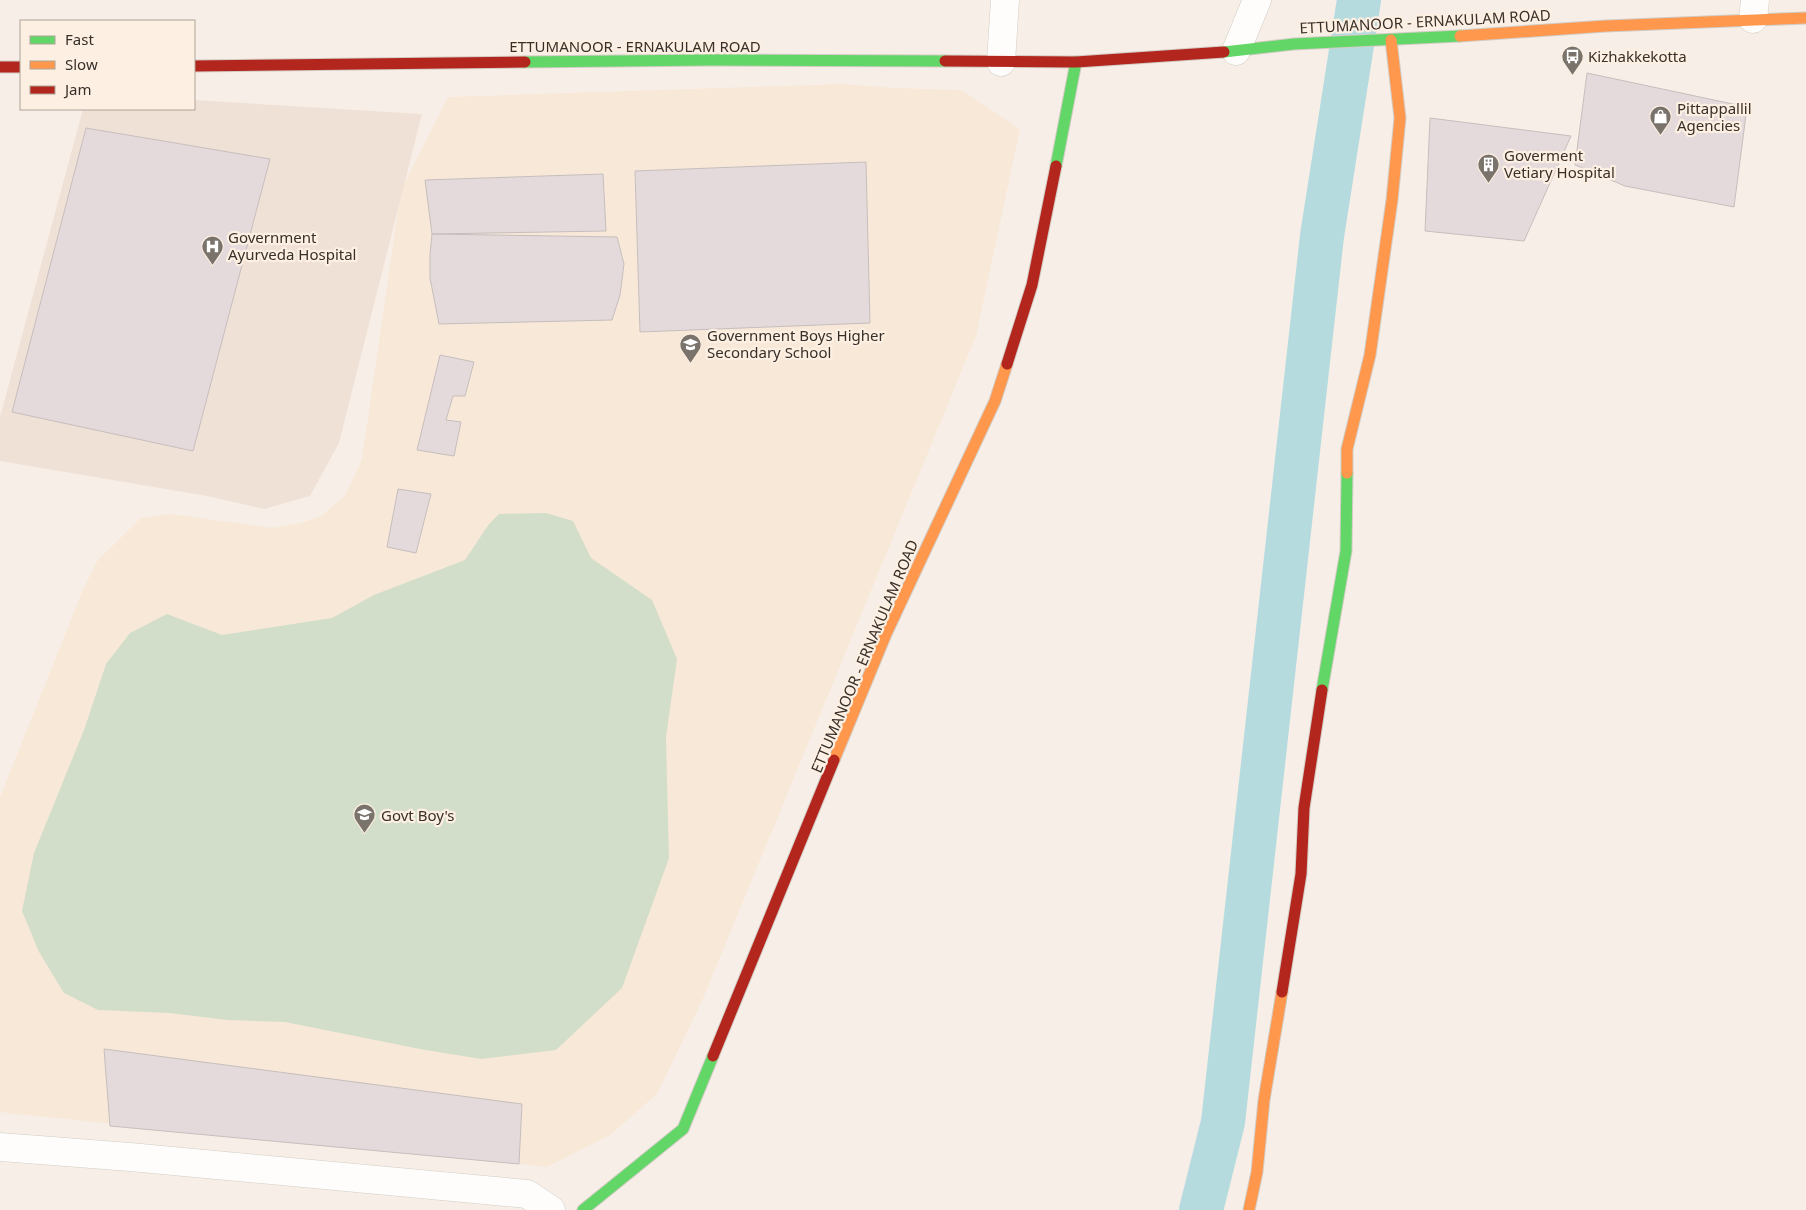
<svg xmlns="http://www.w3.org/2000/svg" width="1806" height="1210" font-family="'Noto Sans',sans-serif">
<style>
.built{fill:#f8e8d8}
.medical{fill:#f0e1d7}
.green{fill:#d2deca}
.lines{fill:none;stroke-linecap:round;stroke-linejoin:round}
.canal{stroke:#b6dbdf;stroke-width:44}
.building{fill:#e5dadb;stroke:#c6bebd}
.street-casing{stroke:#d2ccc5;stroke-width:29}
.fast-casing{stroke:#d2ccc5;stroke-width:13}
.slow-casing{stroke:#d2ccc5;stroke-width:13}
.jam-casing{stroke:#d2ccc5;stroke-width:13}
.street{stroke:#fefdfb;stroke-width:28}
.fast{stroke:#63d668;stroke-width:11}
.slow{stroke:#ff974d;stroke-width:11}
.jam{stroke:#b3261e;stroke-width:11}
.labels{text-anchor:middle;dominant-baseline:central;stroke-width:4.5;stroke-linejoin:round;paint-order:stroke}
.street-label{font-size:15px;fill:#37302a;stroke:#fdefe1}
.poi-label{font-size:15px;fill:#37302a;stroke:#fdefe1;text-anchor:start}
</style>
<rect width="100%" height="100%" fill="#f7efe7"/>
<path class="built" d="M842,84L895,88L961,90L1020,129L976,336L702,1001L657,1094L610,1135L547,1167L6,1113L0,1111V797L82,592L97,561L141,518L171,514L272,528L301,523L321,516L345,496L362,459L401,190L448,97Z"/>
<path class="medical" d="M194,100L422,114L339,443L310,496L264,509L207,496L0,461V417L83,109H194Z"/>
<path class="green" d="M546,513L573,521L591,558L652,600L677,659L666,737L669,858L622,988L556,1050L481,1059L420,1049L285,1022L227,1020L170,1013L98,1010L64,993L39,952L22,911L34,853L84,730L106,664L130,633L167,614L222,635L332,618L374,595L465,560L489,524L499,514Z"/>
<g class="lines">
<path class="canal" d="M1201,1210L1223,1122L1322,236L1359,0"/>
</g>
<path class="building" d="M1587,73L1747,107L1734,207L1625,186L1575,165Z
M1430,118L1571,136L1524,241L1425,231Z
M86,128L270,159L193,451L12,412Z
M866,162L870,323L640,332L635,171Z
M603,174L606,231L432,234L425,180Z
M432,234L617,237L624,264L620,295L612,320L439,324L430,278V254Z
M440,355L474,362L465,396H453L446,420L461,422L454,456L417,450Z
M398,489L431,494L416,553L387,547Z
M104,1049L522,1104L519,1164L110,1126Z"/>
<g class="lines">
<defs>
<path id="street" d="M1753,19L1755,0
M1236,51L1257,0
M1001,62L1005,0
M0,1147L130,1157L527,1194L551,1210"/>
<path id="fast" d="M1224,52L1294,44L1460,36
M525,62L710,60L945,61
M1056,166L1076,62
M1322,690L1346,551L1347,473
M583,1210L683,1129L713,1056"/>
<path id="slow" d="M1460,36L1606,26L1806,18
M1347,473V449L1370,355L1392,200L1400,118L1391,40
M834,760L886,634L995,401L1007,364
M1249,1210L1257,1172L1264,1100L1282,992"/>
<path id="jam" d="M945,61L1076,62L1224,52
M194,66L525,62
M0,67H21
M1007,364L1032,285L1056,166
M1282,992L1301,874L1304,808L1322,690
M713,1056L834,760"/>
</defs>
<use href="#street" class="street-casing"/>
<use href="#fast" class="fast-casing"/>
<use href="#slow" class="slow-casing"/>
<use href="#jam" class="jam-casing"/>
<use href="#street" class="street"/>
<use href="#fast" class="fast"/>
<use href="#slow" class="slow"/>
<use href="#jam" class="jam"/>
</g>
<defs>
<symbol id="bus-pin" viewBox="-11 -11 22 30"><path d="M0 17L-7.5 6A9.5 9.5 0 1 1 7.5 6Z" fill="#7a736c" stroke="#fdefe1"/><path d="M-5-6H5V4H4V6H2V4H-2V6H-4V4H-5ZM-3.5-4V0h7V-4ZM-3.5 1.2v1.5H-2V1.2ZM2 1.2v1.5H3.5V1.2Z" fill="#fff"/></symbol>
<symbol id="shop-pin" viewBox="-11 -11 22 30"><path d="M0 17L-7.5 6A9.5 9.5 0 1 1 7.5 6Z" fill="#7a736c" stroke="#fdefe1"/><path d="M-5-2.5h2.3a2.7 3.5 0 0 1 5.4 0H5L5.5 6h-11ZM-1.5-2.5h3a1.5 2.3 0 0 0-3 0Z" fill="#fff"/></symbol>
<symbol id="building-pin" viewBox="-11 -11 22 30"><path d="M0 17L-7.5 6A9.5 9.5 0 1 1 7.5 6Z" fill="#7a736c" stroke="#fdefe1"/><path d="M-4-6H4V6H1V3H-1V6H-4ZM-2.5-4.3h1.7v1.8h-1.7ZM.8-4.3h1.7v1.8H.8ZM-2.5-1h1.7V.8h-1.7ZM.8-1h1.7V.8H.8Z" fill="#fff"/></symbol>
<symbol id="hospital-pin" viewBox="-11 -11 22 30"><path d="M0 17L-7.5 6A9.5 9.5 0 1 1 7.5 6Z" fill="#7a736c" stroke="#fdefe1"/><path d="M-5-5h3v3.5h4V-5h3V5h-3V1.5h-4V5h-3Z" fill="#fff"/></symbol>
<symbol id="school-pin" viewBox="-11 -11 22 30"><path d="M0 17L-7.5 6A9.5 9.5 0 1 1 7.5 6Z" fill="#7a736c" stroke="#fdefe1"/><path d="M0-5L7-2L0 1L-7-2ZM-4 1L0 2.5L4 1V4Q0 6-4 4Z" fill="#fff"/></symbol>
</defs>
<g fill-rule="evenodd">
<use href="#bus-pin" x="1560" y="44" width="25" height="34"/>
<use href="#shop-pin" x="1648" y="104" width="25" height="34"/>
<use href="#building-pin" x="1476" y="152" width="25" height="34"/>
<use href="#hospital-pin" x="200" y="234" width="25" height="34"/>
<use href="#school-pin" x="678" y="332" width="25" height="34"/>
<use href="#school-pin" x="352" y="802" width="25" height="34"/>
</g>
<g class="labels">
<g class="street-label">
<text transform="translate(1425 21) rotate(-3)">ETTUMANOOR - ERNAKULAM ROAD</text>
<text x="635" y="46">ETTUMANOOR - ERNAKULAM ROAD</text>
<text transform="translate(864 656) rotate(-67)">ETTUMANOOR - ERNAKULAM ROAD</text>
</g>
<g class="poi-label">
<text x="1588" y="56">Kizhakkekotta</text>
<text x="1677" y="108">Pittappallil<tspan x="1677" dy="17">Agencies</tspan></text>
<text x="1504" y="155">Goverment<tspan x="1504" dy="17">Vetiary Hospital</tspan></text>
<text x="228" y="237">Government<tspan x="228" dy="17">Ayurveda Hospital</tspan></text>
<text x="707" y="335">Government Boys Higher<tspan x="707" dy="17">Secondary School</tspan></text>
<text x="381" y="815">Govt Boy's</text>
</g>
</g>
<rect x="20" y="20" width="175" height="90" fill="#fdefe1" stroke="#aea398"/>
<rect x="30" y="36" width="25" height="8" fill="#63d668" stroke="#aea398"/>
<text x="65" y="45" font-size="15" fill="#37302a">Fast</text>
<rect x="30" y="61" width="25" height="8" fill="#ff974d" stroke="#aea398"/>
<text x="65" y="70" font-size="15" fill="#37302a">Slow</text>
<rect x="30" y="86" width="25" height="8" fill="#b3261e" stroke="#aea398"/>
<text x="65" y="95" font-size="15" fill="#37302a">Jam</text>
</svg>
